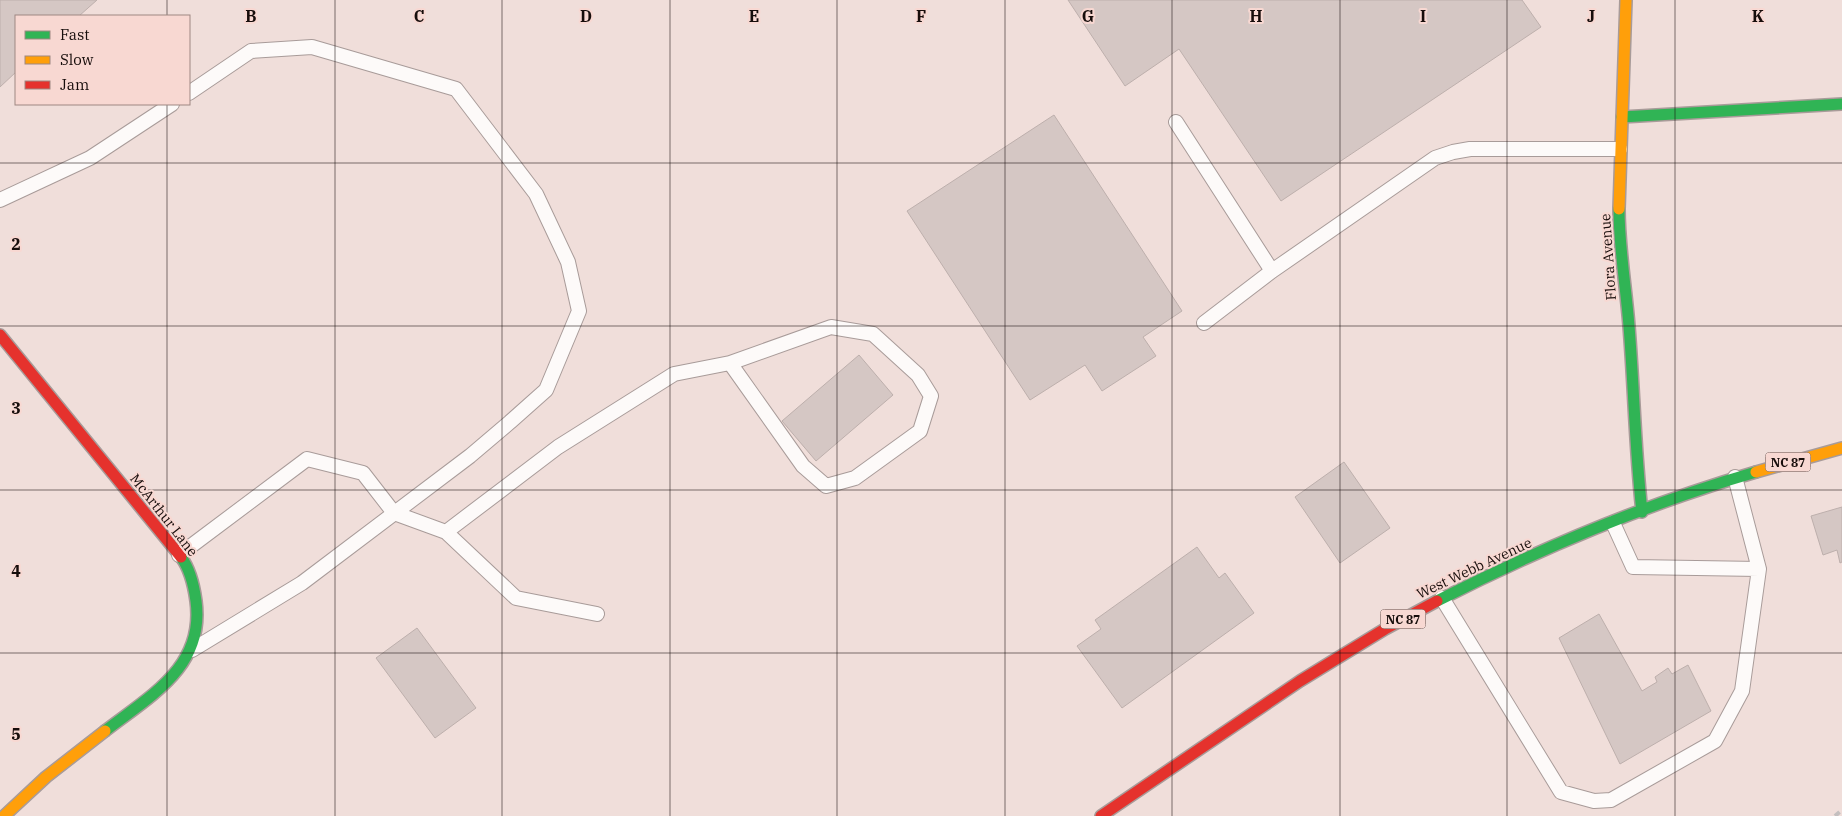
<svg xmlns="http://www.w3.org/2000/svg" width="1842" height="816" font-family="'IBM Plex Serif',serif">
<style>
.building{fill:#d5c7c4;stroke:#bdafac}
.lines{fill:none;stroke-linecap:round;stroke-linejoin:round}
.lane-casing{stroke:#a89b99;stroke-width:16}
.fast-casing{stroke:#a89b99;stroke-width:14}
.slow-casing{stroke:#a89b99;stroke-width:14}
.jam-casing{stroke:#a89b99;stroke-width:14}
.lane{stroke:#fdfaf9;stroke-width:14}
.fast{stroke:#30b455;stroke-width:11}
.slow{stroke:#ff9f0a;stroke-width:11}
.jam{stroke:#e5322d;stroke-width:11}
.rail{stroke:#c4bfbf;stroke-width:4;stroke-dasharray:6 6;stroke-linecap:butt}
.grid{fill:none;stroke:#170d0b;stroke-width:1;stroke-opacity:0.55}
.labels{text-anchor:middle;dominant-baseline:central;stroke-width:4;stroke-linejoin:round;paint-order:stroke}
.shield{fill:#f8d8d2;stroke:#5a4a47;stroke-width:1}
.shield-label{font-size:12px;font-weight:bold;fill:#170d0b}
.street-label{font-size:14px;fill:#170d0b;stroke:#f8d8d2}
.grid-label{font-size:16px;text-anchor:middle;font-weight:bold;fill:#170d0b;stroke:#f8d8d2;stroke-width:4;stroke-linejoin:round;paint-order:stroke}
</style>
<rect width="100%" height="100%" fill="#f0deda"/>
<path class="building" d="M0,0H97L79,16H16V72L0,87Z
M1068,0H1522L1541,27L1281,201L1179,49L1125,86Z
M1054,115L1182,311L1143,337L1156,356L1102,391L1085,365L1030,400L907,211Z
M859,355L893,395L816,461L782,421Z
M1344,462L1390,528L1340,563L1295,497Z
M1842,507V562L1840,563L1837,550L1823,555L1811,516Z
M1197,547L1219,578L1225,573L1254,613L1122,708L1077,646L1101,629L1095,620Z
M1599,614L1642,691L1657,682L1655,677L1668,668L1672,674L1688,665L1711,711L1620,764L1559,638Z
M417,628L476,708L435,738L376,658Z"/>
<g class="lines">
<defs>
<path id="lane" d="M189,93L251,51L312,47L456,89L536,194L568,262L579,311L546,390L510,422L470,456L302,583L192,650
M1176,122L1272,271
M0,200L90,158L172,104
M1204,323L1272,271L1435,158L1453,152L1470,149H1620
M1735,477L1759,569
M446,532L516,598L597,614
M179,555L307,459L363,473L394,513L446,532L558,447L674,374L730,363L803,466L826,486L855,478L920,431L931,396L918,375L873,334L831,327L730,363
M1442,598L1561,792L1594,801L1611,800L1715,741L1742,691L1759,569L1633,567L1613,523"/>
<path id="fast" d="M1622,117L1842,104
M1619,209C1619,248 1626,287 1629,326C1634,388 1635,450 1642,512
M1437,601C1539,549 1646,504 1756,472
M105,731C150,696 205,667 196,601C194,586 190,569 181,557"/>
<path id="slow" d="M1619,209L1626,0
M1756,472L1842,448
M4,816L46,777L105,731"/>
<path id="jam" d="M0,335L181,557
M1101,816L1300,681L1385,629L1437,601"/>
</defs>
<use href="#lane" class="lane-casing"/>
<use href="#fast" class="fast-casing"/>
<use href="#slow" class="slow-casing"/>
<use href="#jam" class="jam-casing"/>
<use href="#lane" class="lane"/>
<use href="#fast" class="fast"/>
<use href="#slow" class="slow"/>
<use href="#jam" class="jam"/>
<path class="rail" d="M1835,816L1842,810"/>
</g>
<path class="grid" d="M167,0V16M335,0V816M502,0V816M670,0V816M837,0V816M1005,0V816M1172,0V816M1340,0V816M1507,0V816M1675,0V816M167,104V816M0,163H1842M0,326H1842M0,490H1842M0,653H1842"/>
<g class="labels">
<g class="shield">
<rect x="1765.5" y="452.5" width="45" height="19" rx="4"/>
<rect x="1380.5" y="609.5" width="45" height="19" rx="4"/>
</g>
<g class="shield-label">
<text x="1788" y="462">NC 87</text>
<text x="1403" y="619">NC 87</text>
</g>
<g class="street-label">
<text transform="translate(1608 257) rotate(-94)">Flora Avenue</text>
<text transform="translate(164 515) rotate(52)">McArthur Lane</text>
<text transform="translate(1474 568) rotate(-25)">West Webb Avenue</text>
</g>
</g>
<g class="grid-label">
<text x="251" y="22">B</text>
<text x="419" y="22">C</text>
<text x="586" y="22">D</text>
<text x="754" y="22">E</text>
<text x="921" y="22">F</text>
<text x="1088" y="22">G</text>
<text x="1256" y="22">H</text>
<text x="1423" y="22">I</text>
<text x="1591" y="22">J</text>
<text x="1758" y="22">K</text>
<text x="16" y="250">2</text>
<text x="16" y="414">3</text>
<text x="16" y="577">4</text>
<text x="16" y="740">5</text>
</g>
<rect x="15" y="15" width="175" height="90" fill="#f8d8d2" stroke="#9e8782"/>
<rect x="25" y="31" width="25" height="8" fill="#30b455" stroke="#9e8782"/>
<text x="60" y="40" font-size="15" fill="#170d0b">Fast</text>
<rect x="25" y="56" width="25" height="8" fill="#ff9f0a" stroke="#9e8782"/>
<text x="60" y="65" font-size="15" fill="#170d0b">Slow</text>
<rect x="25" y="81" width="25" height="8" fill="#e5322d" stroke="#9e8782"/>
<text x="60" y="90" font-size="15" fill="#170d0b">Jam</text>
</svg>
